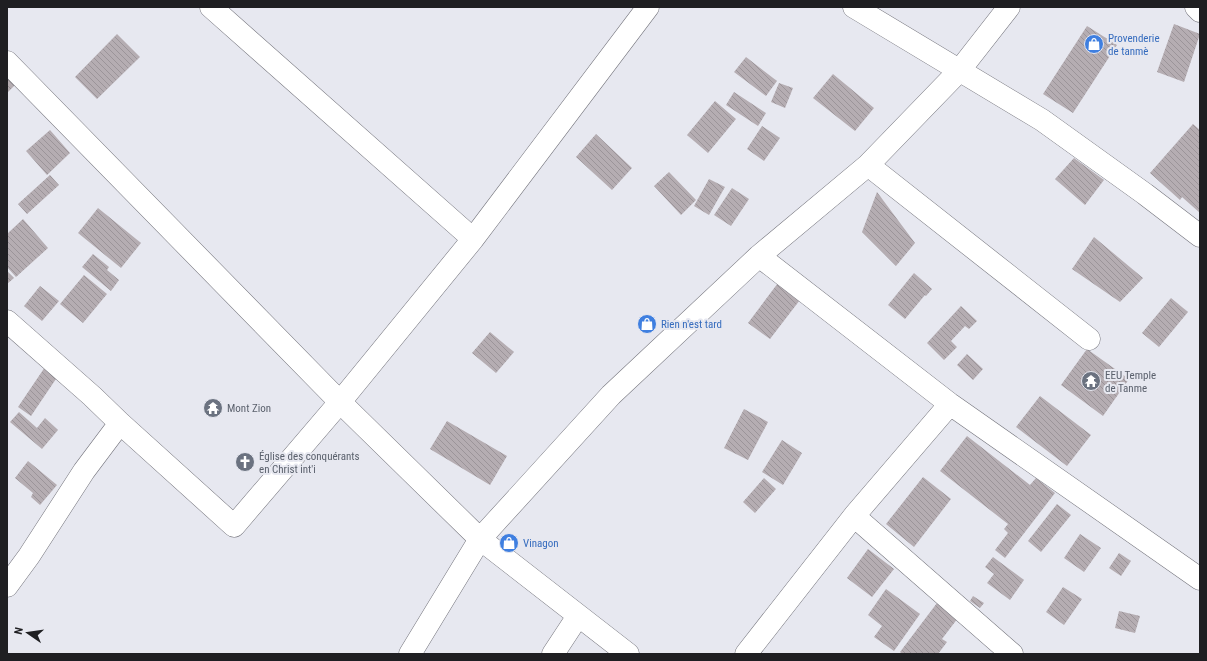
<svg xmlns="http://www.w3.org/2000/svg" width="1207" height="661" font-family="'Roboto Condensed',sans-serif">
<style>
.building{fill:url(#building-back-hatch)}
.lines{fill:none;stroke-linecap:round;stroke-linejoin:round}
.minor-casing{stroke:#73737b;stroke-width:23}
.minor{stroke:#fff;stroke-width:22}
.labels{text-anchor:middle;dominant-baseline:central;stroke-width:4;stroke-linejoin:round;paint-order:stroke}
.shop-label{font-size:11px;fill:#366cbe;stroke:#e7e8f0;text-anchor:start}
.worship-label{font-size:11px;fill:#5b616d;stroke:#e7e8f0;text-anchor:start}
</style>
<defs>
<pattern id="building-back-hatch" width="6" height="6" patternUnits="userSpaceOnUse"><rect width="6" height="6" fill="#b5adb2"/><path d="M-1 5l2 2M0 0l6 6M5-1l2 2" fill="none" stroke="#9b9499"/></pattern>
</defs>
<rect width="100%" height="100%" fill="#e7e8f0"/>
<path class="building" d="M1174,24L1200,34L1184,82L1157,72Z
M1087,26L1117,45L1073,113L1043,94Z
M117,34L140,57L97,99L75,77Z
M746,57L777,81L766,96L734,72Z
M7,73L17,83L7,93Z
M833,74L874,108L855,131L813,98Z
M779,83L793,88L785,108L771,102Z
M734,92L766,113L758,126L726,105Z
M715,101L736,119L708,153L687,135Z
M1193,124L1200,130V213L1182,197L1180,200L1150,173Z
M762,126L780,138L764,161L747,149Z
M50,130L70,153L47,175L26,151Z
M596,134L632,168L612,190L576,157Z
M1074,158L1104,180L1085,205L1055,179Z
M669,172L696,200L681,215L654,186Z
M50,175L59,185L27,214L18,204Z
M709,179L725,187L709,215L694,206Z
M732,188L749,199L731,226L714,215Z
M877,192L915,243L896,266L862,232Z
M98,208L141,243L121,268L78,233Z
M23,219L48,248L16,277L7,267V234Z
M1094,237L1143,278L1120,302L1072,269Z
M93,254L109,267L107,270L119,280L111,291L82,267Z
M7,271L14,278L7,284Z
M914,273L932,289L926,296L925,295L905,319L888,305Z
M84,275L107,294L83,323L60,304Z
M781,279L803,296L770,339L748,323Z
M40,286L59,301L42,321L24,306Z
M1171,298L1188,312L1159,347L1142,333Z
M961,306L977,321L969,329L965,326L951,341L957,347L944,360L927,343Z
M490,332L514,352L496,373L472,353Z
M1087,349L1129,379L1103,416L1061,385Z
M967,354L983,369L973,380L957,365Z
M45,367L58,376L31,416L18,407Z
M1040,396L1091,435L1067,466L1016,427Z
M744,409L768,422L748,460L724,448Z
M19,412L37,428L45,418L58,430L42,449L10,422Z
M447,421L507,456L490,485L430,449Z
M967,436L1030,485L1036,478L1055,493L1005,558L995,550L1008,533L1004,529L1008,524L940,471Z
M782,440L802,453L783,485L762,472Z
M28,461L57,485L40,505L31,497L33,493L15,478Z
M923,477L951,499L914,547L886,524Z
M764,478L776,489L755,513L743,502Z
M1057,504L1071,515L1041,552L1028,541Z
M1080,534L1101,548L1084,572L1064,558Z
M868,549L894,569L872,597L847,578Z
M1119,553L1131,561L1121,576L1109,568Z
M993,557L1024,580L1010,600L987,583L994,574L985,567Z
M1063,587L1082,599L1064,625L1046,612Z
M886,589L920,614L894,651L874,637L882,626L868,615Z
M973,596L984,603L980,608L970,601Z
M937,603L958,618L942,639L947,642L938,654H902L900,652Z
M1119,611L1140,616L1135,633L1115,628Z"/>
<g class="lines">
<defs>
<path id="minor" d="M211,7L473,239
M854,7L1042,120L1145,194L1200,236
M1196,7L1200,11
M7,62L340,402L480,539L628,654
M868,165L1089,339
M759,256L950,404L1200,579
M7,321L92,396L120,423L234,526L340,402L473,239L648,7
M854,516L1012,654
M7,586L29,556L84,471L120,423
M410,654L480,539L611,395L759,256L868,165L959,71L1009,7
M553,654L578,616
M746,654L854,516L950,404"/>
</defs>
<use href="#minor" class="minor-casing"/>
<use href="#minor" class="minor"/>
</g>
<defs>
<symbol id="shop-disc" viewBox="-11 -11 22 22"><circle r="9.5" fill="#3f7fe0" stroke="#e7e8f0"/><path d="M-5-2.5h2.3a2.7 3.5 0 0 1 5.4 0H5L5.5 6h-11ZM-1.5-2.5h3a1.5 2.3 0 0 0-3 0Z" fill="#fff"/></symbol>
<symbol id="temple-disc" viewBox="-11 -11 22 22"><circle r="9.5" fill="#6b7280" stroke="#e7e8f0"/><path d="M0-6L5-2H3V0L6.5 2.5H4V6H1.5V3h-3V6H-4V2.5H-6.5L-3 0V-2H-5Z" fill="#fff"/></symbol>
<symbol id="church-disc" viewBox="-11 -11 22 22"><circle r="9.5" fill="#6b7280" stroke="#e7e8f0"/><path d="M-1.2-6h2.4v3.5h3.3v2.4h-3.3V6h-2.4V-.1h-3.3v-2.4h3.3Z" fill="#fff"/></symbol>
</defs>
<g fill-rule="evenodd">
<use href="#shop-disc" x="1083" y="33" width="22" height="22"/>
<use href="#shop-disc" x="636" y="313" width="22" height="22"/>
<use href="#temple-disc" x="1080" y="370" width="22" height="22"/>
<use href="#temple-disc" x="202" y="397" width="22" height="22"/>
<use href="#church-disc" x="234" y="451" width="22" height="22"/>
<use href="#shop-disc" x="498" y="532" width="22" height="22"/>
</g>
<g class="labels">
<g class="shop-label">
<text x="1108" y="38">Provenderie<tspan x="1108" dy="13">de tanmè</tspan></text>
<text x="661" y="324">Rien n'est tard</text>
<text x="523" y="543">Vinagon</text>
</g>
<g class="worship-label">
<text x="1105" y="375">EEU Temple<tspan x="1105" dy="13">de Tanme</tspan></text>
<text x="227" y="408">Mont Zion</text>
<text x="259" y="456">Église des conquérants<tspan x="259" dy="13">en Christ int'i</tspan></text>
</g>
</g>
<rect width="1207" height="661" fill="none" stroke="#1f1f22" stroke-width="16"/>
<g transform="translate(28 633) rotate(283)" stroke="#e7e8f0" stroke-width="3" paint-order="stroke">
<path d="M0-3L7 15L0 10L-7 15Z" fill="#1f1f22"/>
<text y="-6" font-size="11" font-weight="bold" text-anchor="middle" fill="#1f1f22">N</text>
</g>
</svg>
